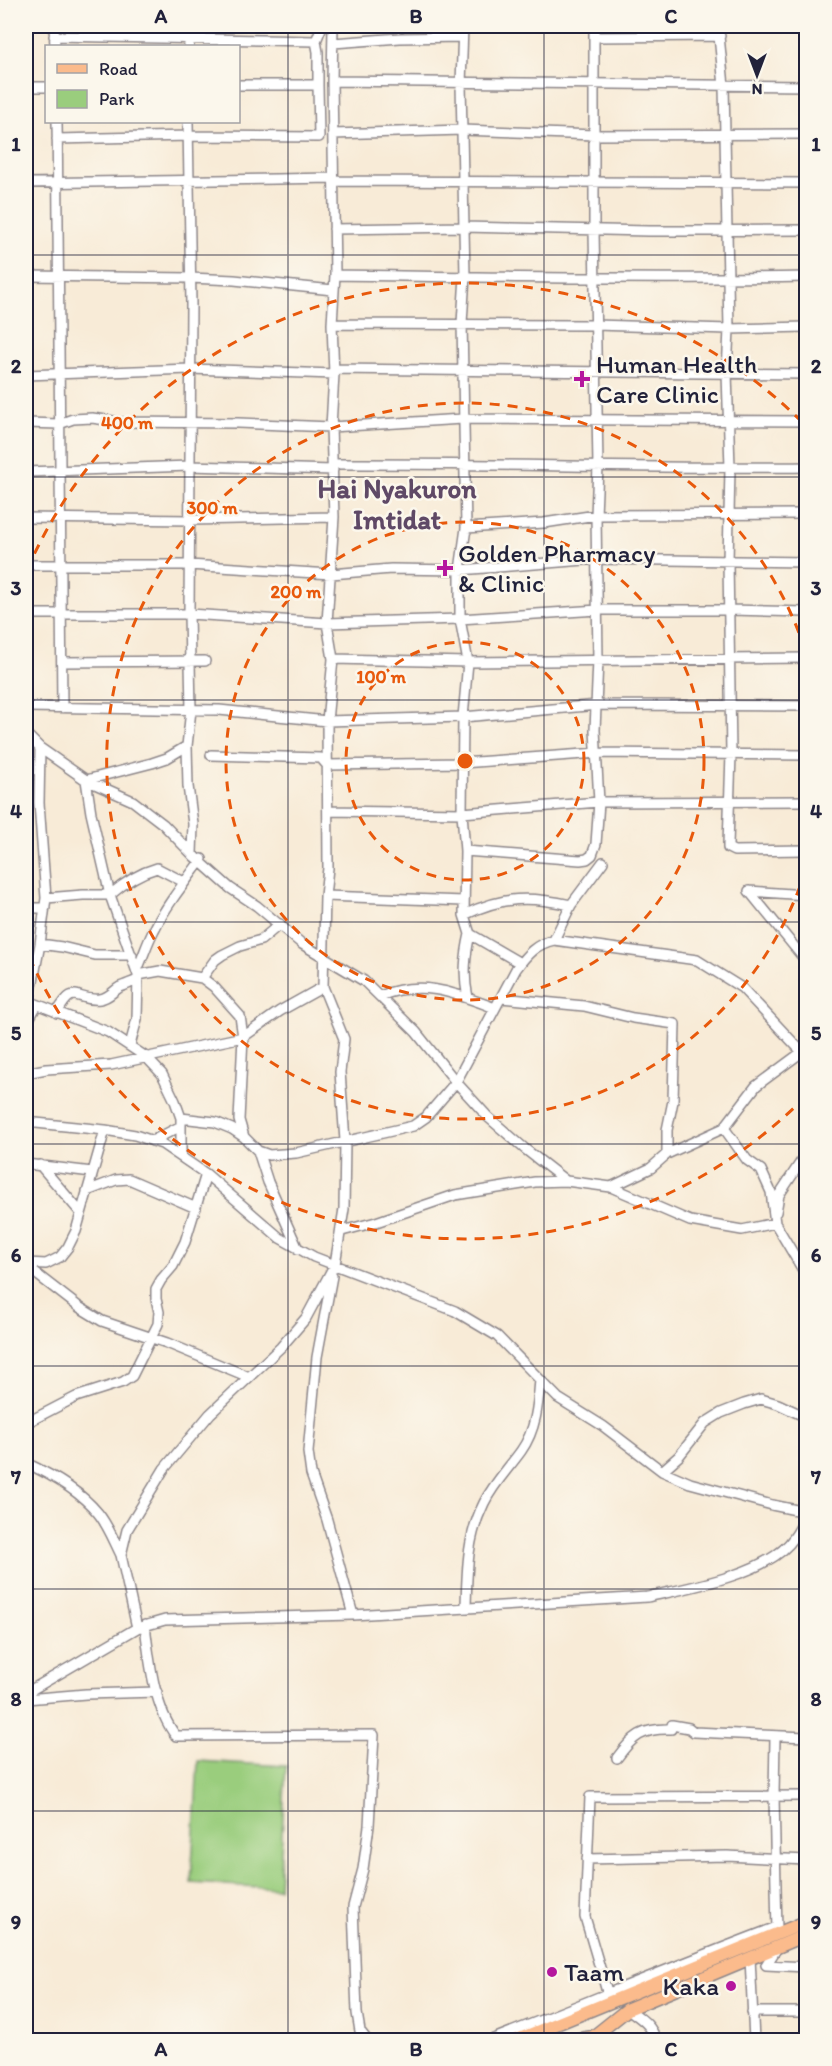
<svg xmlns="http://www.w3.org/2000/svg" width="832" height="2066" font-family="Itim,sans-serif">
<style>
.green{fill:#9acd7d;stroke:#5e785c;stroke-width:1.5}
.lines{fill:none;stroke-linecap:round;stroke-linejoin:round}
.minor-casing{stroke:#8d8689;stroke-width:12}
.major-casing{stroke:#8d8689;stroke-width:15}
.minor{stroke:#fff;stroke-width:9}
.major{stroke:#fbbb8c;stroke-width:12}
.grid{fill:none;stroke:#22223b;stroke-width:1.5;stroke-opacity:0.55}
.ring{fill:none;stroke:#e8590c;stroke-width:3;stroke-dasharray:10 8}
.poi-dot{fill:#b5179e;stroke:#fbf7ec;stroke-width:2}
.labels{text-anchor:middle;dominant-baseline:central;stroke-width:5;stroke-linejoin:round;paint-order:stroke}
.poi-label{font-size:26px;fill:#22223b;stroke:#fbf7ec;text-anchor:start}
.neighbourhood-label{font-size:27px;font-weight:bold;fill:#5f4966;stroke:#fbf7ec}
.centre{fill:#e8590c;stroke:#fbf7ec;stroke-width:3}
.ring-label{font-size:18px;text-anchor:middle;font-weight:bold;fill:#e8590c;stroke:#fbf7ec;stroke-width:5;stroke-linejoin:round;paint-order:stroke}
.neatline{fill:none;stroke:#22223b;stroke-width:2}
.grid-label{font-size:20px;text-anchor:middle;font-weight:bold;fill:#22223b}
</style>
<rect width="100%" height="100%" fill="#fbf7ec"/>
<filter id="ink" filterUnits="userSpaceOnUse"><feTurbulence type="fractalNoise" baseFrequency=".0167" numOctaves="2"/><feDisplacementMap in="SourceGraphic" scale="12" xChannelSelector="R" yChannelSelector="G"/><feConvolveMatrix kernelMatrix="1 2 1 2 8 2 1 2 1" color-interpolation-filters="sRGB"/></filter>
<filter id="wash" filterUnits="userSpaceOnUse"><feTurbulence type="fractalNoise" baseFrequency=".008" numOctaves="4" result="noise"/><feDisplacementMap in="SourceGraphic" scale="24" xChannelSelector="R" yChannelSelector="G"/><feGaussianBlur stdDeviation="1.35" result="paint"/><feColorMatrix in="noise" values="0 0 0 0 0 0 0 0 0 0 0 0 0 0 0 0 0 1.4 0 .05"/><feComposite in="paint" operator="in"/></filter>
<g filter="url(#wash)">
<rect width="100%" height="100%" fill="#f8ebd7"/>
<path class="green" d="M198,1761L286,1766L279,1888L191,1883Z"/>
</g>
<g filter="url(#ink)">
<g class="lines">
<defs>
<path id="minor" d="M54,26L55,46
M463,26L461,84L465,276L462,323L466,528L460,570V619L468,662L463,717L462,813L465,851L464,915L470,934L520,963
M718,26L724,86L729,329L727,373L730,468L728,562L731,754L728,845V848L734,851L806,850
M54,36L316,41L318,52V85H238
M594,37L720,36
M316,41L322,26
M333,43L400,38L462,37
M189,46V26
M332,81L806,86
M26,87H46
M57,122C60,317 60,512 62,708
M188,122L191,304L189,614L191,710L187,746L188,786L193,824L192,854
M333,134L462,130L595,135L806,134
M57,139L189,136L319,137L318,85
M334,181L806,183
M26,183L334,178
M334,229L464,227L649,231L806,230
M335,275C492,277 649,280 806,277
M26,276L190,278L234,280L333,290
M332,324L595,325L729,329L806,327
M334,369L806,374
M26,375L190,369L334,374
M26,423L59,424L73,419L92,418L120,422L238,423L331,427L463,419L806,421
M333,464C491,463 649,469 806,467
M26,472L189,466L333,470
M26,518L191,520L334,517
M466,528L544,523L596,515L806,514
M26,565H189L331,574L391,569L460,570L597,559L806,562
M26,614H189L327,623L460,619L598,610H730L806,612
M333,659L468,662L806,658
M62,662L205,661
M26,707L219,710L327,721L463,717L598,705L806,706
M26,734L40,748L86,780L133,801L163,824L195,857L230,888L257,906L302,944L364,981L416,1032L456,1082L488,1117L525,1149L566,1181
M211,755L321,758L327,765L462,763L598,753L806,755
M328,811L462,813L599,802L806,801
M465,851L580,860L587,859L592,855L596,844L599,802L595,730L598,660L596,515L598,467L594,230V26
M749,891L806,961
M749,891L806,895
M325,896L464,901
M46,898L83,895H110C124,883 139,873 157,868L184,882
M26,908H45
M464,915C503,896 530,896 571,905
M554,940L571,905L603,862
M40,944L62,947L95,955H132
M137,970C143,957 147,943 154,930C167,904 185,882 202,859
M138,975L160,971L202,978L214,987L240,1016L243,1037L239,1120L244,1137
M202,978L215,960L222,955L240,946L261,940L280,924
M380,996C422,979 455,993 495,1008
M468,998C463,975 465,956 470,934
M501,998L584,1006L633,1018L675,1024L673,1101L667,1130V1154
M26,1000L108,1032L146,1057L162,1074L175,1101L181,1118V1157
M29,1002L40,944L46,898L39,803L40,748
M57,1013C75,981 75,1002 100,999C109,998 113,991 120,987C126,985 132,982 138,980
M26,1024L37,1005
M130,1045L137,1019L138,975L110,895L91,813L86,780L152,763L167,758L187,746
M26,1076L31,1072L46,1069L111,1065L243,1037L280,1011L323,987
M181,1118L215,1122L232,1129L244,1137L258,1151L269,1155L296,1153L413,1126L426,1117L456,1082L516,969C527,954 536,944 554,940L697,960L742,988L802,1052L756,1086L724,1128L747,1160L761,1170L771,1192L775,1223
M26,1122L105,1130L135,1135L162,1144L206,1174L280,1238L314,1257L455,1311L497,1336L558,1398L603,1426L662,1471L690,1483L772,1505L806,1512
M152,1141L181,1126
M258,1151L268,1182L298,1249
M26,1164L92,1172
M40,1165L81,1213
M611,1187L651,1168L667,1154L724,1128
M87,1191L116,1180L129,1179L196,1208
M776,1212L779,1195L806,1154
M342,1231L376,1222L455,1195L535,1182L566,1181L611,1187L690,1221L742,1230L775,1223L806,1275
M26,1263L46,1264L60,1257L68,1247L76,1231L105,1130
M26,1266L79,1307L102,1321L167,1343L249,1377
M332,1276L317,1357L308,1452L311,1474L327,1520L353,1615
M26,1423L76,1397L123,1382L132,1376L158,1324L159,1312L156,1299V1289L161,1280L173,1266L185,1242L206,1174
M26,1463C52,1475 79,1490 98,1513C108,1525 114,1541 121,1555
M662,1471L679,1456L705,1423L721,1413L744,1404L761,1399L778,1404L806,1417
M466,1607C467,1570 467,1537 484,1503C494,1483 508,1469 521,1451C536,1430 538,1405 540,1380
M145,1625C149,1659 154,1708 176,1736L374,1735L369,1826L363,1869L353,1907L357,2013L360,2031L367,2040
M137,1628L121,1555L127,1530L164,1469L210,1414L281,1347L306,1318L335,1264L344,1209L345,1141L340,1072L344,1039L323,987L325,896L328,868L327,721L333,659L327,623L334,517L331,427L334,374L332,324L335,275L332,81L333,26
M26,1693L137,1628L165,1620L353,1615L647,1597C688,1588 761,1575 789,1544C797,1535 802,1525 806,1516
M26,1699L86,1694L157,1692
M775,1737L774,1796L777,1932
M617,1758C633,1736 642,1728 671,1729L672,1725L689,1728L694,1732L806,1737
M587,1859L727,1856L806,1860
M777,1948L766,1965L806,1967
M750,1958L754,2040
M608,1995L585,1917L590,1797L806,1796
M628,2009C641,2019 651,2024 656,2040
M752,2012H806
M491,2040C586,2003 681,1963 777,1927"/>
<path id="major" d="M517,2040L806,1922
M574,2040L593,2037L628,2009L806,1935"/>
</defs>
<use href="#minor" class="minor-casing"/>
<use href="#major" class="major-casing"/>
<use href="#minor" class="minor"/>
<use href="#major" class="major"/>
</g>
</g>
<path class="grid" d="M288,26V2040M544,26V2040M26,255H806M26,477H806M26,700H806M26,922H806M26,1144H806M26,1366H806M26,1589H806M26,1811H806"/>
<g class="ring">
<circle cx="465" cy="761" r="119"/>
<circle cx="465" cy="761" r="239"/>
<path d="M806 869A358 358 0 1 1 806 653"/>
<path d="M806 1096A478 478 0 0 1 27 952M27 570A478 478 0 0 1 806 426"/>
</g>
<g class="poi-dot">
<path d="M579 370h6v6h6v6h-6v6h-6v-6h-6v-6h6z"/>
<path d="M442 559h6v6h6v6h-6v6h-6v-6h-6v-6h6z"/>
<circle cx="552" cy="1972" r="6"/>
<circle cx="731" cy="1986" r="6"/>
</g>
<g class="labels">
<g class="poi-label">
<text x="596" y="364">Human Health<tspan x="596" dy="30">Care Clinic</tspan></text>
<text x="458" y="553">Golden Pharmacy<tspan x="458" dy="30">&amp; Clinic</tspan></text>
<text x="564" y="1972">Taam</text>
<text x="719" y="1986" text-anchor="end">Kaka</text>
</g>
<g class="neighbourhood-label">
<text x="397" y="488">Hai Nyakuron<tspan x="397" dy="31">Imtidat</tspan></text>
</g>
</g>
<circle cx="465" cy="761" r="9" class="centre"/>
<g class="ring-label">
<text x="127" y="429">400 m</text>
<text x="212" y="514">300 m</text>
<text x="296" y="598">200 m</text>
<text x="381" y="683">100 m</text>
</g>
<rect width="832" height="2066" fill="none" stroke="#fbf7ec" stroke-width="66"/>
<rect x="45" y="45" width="195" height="78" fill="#fbf7ec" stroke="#a4a2a5" stroke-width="1.5"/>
<rect x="57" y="64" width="30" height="9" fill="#fbbb8c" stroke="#a4a2a5" stroke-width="1.5"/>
<text x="99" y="75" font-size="18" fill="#22223b">Road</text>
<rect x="57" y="90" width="30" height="18" fill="#9acd7d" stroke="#a4a2a5" stroke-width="1.5"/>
<text x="99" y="105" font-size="18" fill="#22223b">Park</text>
<g transform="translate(757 75) rotate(180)" stroke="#fbf7ec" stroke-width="4.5" paint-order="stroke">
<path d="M0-4.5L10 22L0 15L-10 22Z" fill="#22223b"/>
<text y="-9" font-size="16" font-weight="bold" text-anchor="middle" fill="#22223b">N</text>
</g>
<rect x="33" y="33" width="766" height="2000" class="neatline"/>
<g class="grid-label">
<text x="161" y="23">A</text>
<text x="416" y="23">B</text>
<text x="671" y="23">C</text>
<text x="16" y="151">1</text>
<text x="816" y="151">1</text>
<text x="16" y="373">2</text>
<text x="816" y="373">2</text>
<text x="16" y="595">3</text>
<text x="816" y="595">3</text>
<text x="16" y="818">4</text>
<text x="816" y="818">4</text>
<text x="16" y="1040">5</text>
<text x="816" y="1040">5</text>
<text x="16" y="1262">6</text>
<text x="816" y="1262">6</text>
<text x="16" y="1484">7</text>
<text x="816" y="1484">7</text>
<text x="16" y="1706">8</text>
<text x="816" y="1706">8</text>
<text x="16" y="1929">9</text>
<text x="816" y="1929">9</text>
<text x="161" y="2056">A</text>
<text x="416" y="2056">B</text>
<text x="671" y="2056">C</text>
</g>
</svg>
